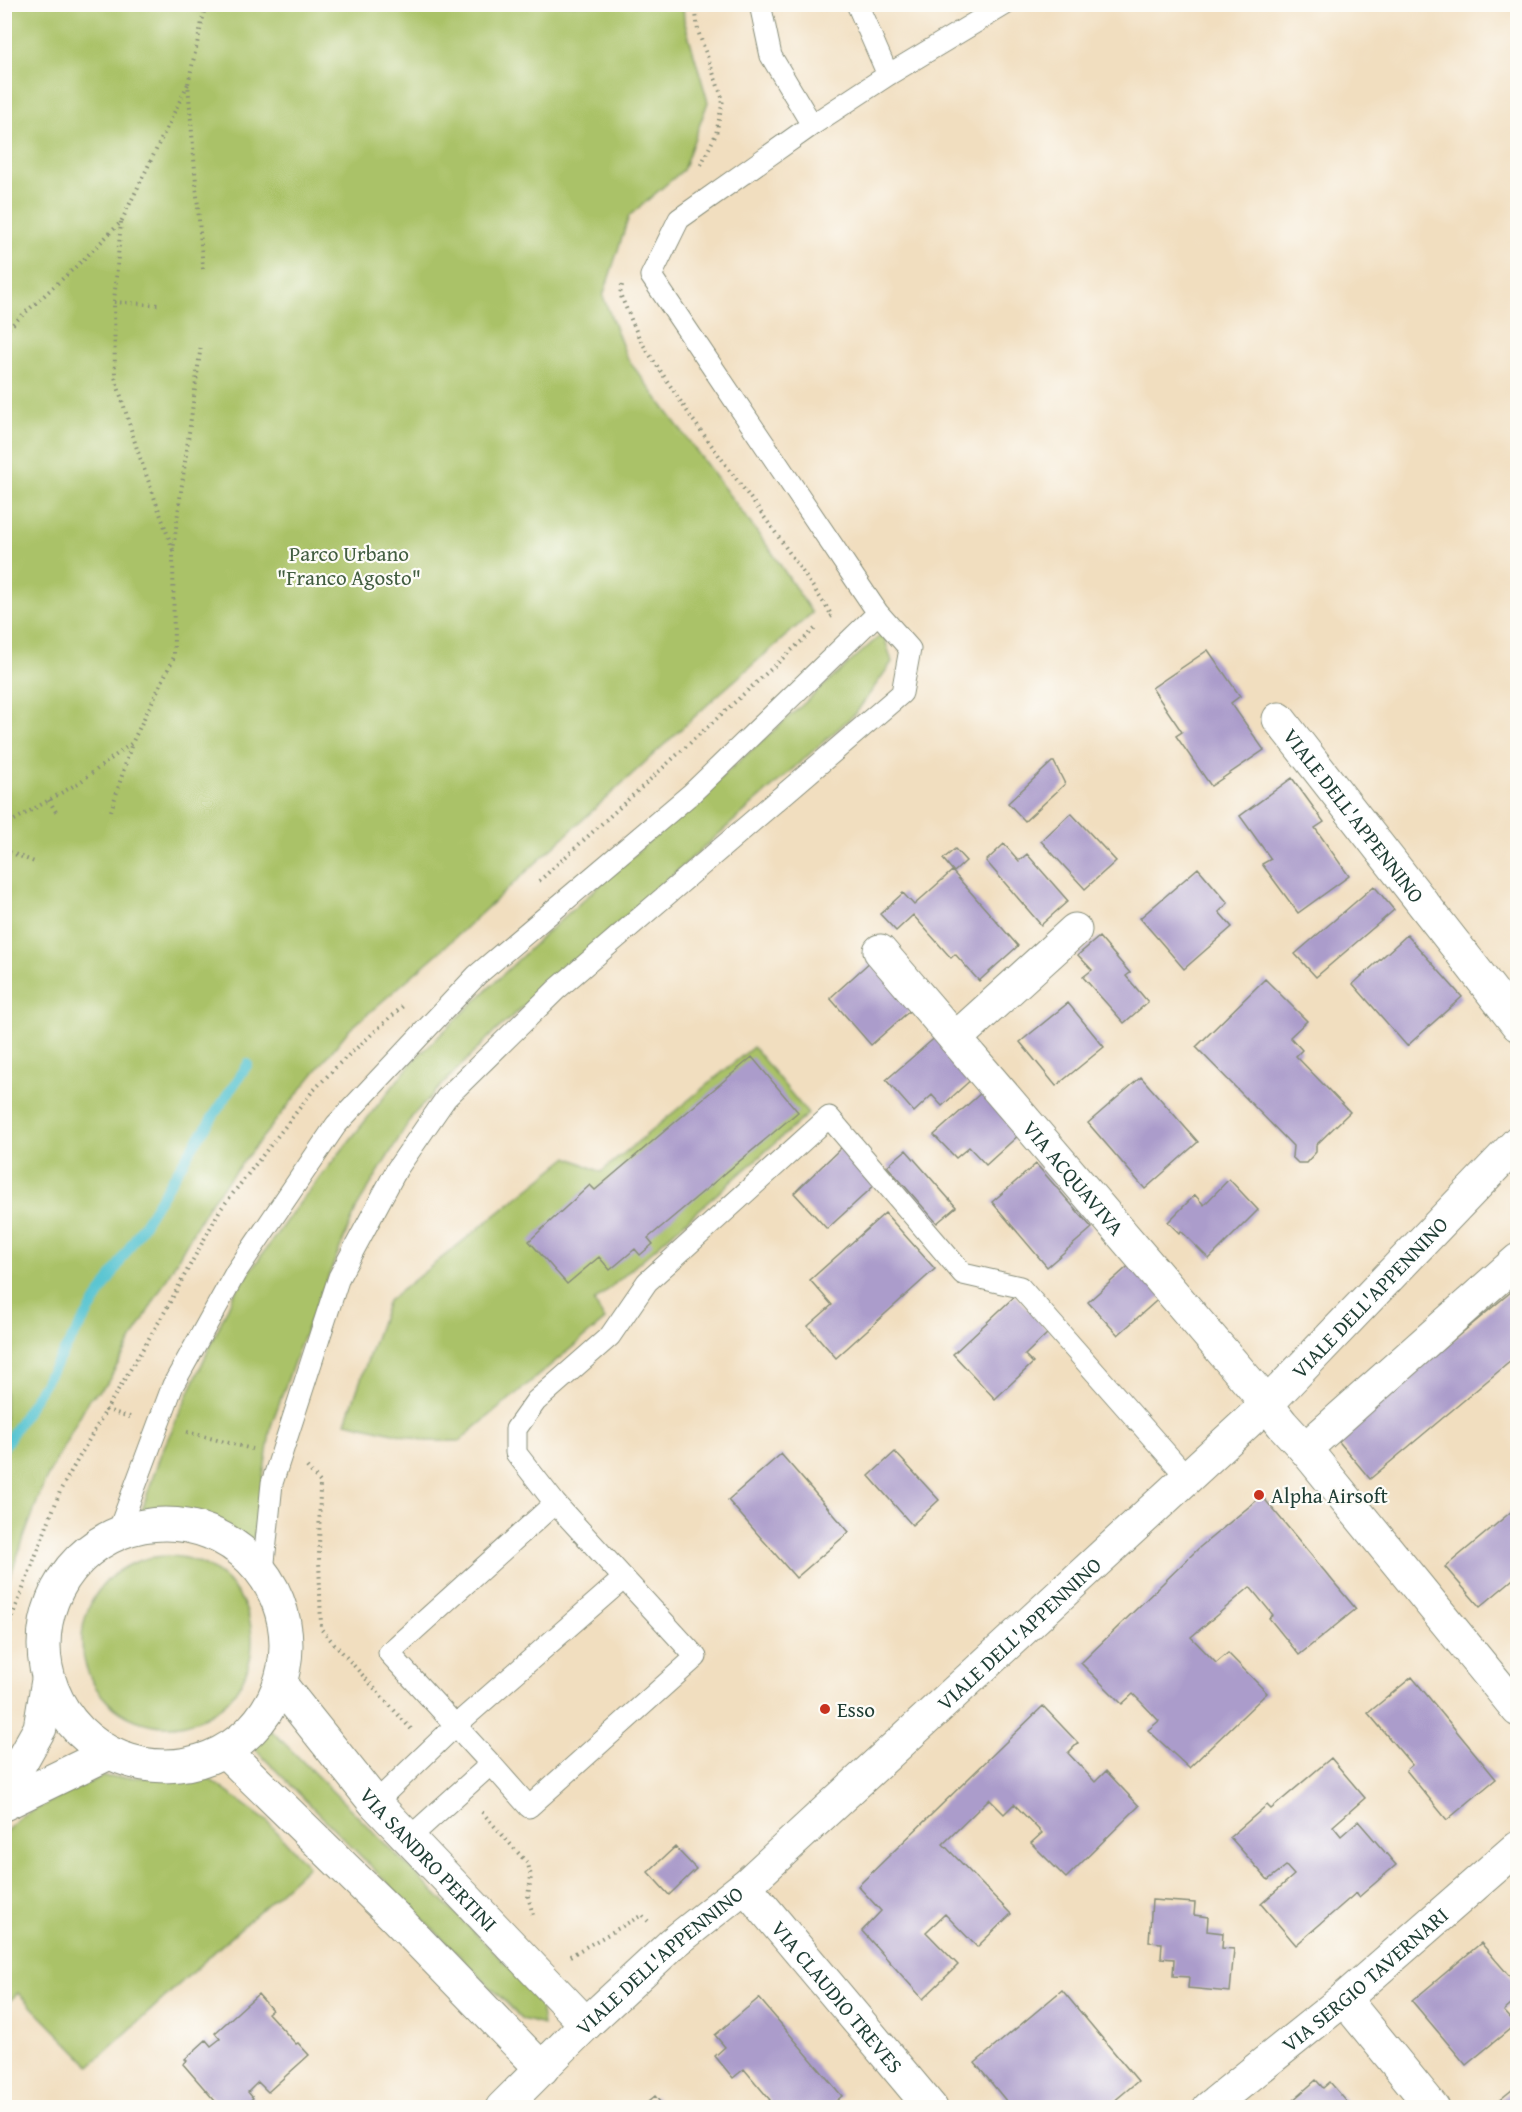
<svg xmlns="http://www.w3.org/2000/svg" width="1522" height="2112" font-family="'Gentium Book Plus',serif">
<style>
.green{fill:#aac268;stroke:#64804e;stroke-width:1.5}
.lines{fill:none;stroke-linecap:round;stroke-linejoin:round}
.stream{stroke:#58c4d1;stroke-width:10}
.building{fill:#ab9ccb}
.lane-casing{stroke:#888e7a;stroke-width:23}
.street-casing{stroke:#888e7a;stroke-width:35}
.secondary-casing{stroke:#888e7a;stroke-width:35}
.path{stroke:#888e7a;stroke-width:4;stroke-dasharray:1.5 4.5;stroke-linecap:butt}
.lane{stroke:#fff;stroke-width:21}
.street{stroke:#fff;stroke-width:33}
.secondary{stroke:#fff;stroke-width:33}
.poi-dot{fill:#c8321e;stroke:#fdfcf7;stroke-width:2}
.labels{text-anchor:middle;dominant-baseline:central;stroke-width:4.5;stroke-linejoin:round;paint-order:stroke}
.park-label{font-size:21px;fill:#425e41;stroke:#fdfcf7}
.street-label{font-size:21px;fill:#1f3d34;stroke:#fdfcf7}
.poi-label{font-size:21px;fill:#1f3d34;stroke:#fdfcf7;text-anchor:start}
</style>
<rect width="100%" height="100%" fill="#fdfcf7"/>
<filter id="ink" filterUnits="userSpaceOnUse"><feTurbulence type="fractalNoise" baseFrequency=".0167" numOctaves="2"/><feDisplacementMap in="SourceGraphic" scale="12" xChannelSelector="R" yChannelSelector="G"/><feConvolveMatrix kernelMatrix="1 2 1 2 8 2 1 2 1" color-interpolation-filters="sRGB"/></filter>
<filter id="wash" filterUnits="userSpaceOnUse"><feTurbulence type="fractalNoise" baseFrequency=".008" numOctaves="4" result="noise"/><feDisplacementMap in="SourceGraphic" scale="24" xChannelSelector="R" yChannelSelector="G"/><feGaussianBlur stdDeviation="1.35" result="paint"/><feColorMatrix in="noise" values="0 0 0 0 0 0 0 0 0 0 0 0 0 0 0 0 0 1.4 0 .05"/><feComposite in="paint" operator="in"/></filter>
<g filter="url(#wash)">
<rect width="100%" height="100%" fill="#f1debf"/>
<path class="green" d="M5,4L683,5L684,20L708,102L683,170L629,216L603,296L627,358L771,551L812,613L718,695L437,954L348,1031L209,1204L106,1385L89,1399L44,1483L5,1590Z
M883,633L892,662L856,713L490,1036L413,1115L357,1207L300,1345L271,1426L253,1542C234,1532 205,1515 184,1512C170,1510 155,1516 141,1513L160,1456L234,1294L291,1214L413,1061L545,934Z
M753,1047L808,1114L594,1302L605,1320L459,1441H427L346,1422L388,1301L568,1157L601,1172Z
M82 1641a85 85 0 1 1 170 0a85 85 0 1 1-170 0Z
M264,1727L273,1732L536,1994L540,2004L543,2025L522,2019L254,1748L252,1742L254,1732Z
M101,1777L208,1778L268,1822L308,1866L90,2066L18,1993L5,2005L4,1833L23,1815Z"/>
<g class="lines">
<path class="stream" d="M4,1447L188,1154L248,1064"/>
</g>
<g id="blocks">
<path class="building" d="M1208,650L1240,696L1231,703L1264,750L1211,786L1176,736L1182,732L1152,688Z
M1052,762H1054L1065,784L1025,821L1008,803Z
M1292,778L1324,822L1315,828L1349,876L1298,913L1262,864L1271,859L1240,816Z
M1071,813L1116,861L1085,889L1041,841Z
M1004,844L1019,861L1027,854L1068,901L1041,925L986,861Z
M955,849L966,861L954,872L943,859Z
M1198,868L1228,903L1219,912L1232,927L1184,969L1140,918Z
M952,871L1018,946L979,981L955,954L951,958L913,915L896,931L880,914L903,893L914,905Z
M1374,886L1394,910L1316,977L1295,954Z
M1407,935L1462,997L1407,1046L1353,984Z
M1099,937L1130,973L1126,976L1148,1002L1124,1023L1083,977L1092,970L1078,955Z
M872,960L914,1007L871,1045L830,998Z
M1265,979L1307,1021L1290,1037L1302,1050L1296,1056L1350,1112L1316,1145V1152L1306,1163H1298L1292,1157L1293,1146L1196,1047Z
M1068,1003L1104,1047L1056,1086L1020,1042Z
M938,1035L974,1077L942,1106L932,1095L914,1112L886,1080Z
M752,1057L798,1112L648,1238L653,1244L640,1255L635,1249L610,1270L599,1257L567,1284L529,1241L590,1185L595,1190Z
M1141,1077L1198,1142L1145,1189L1088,1123Z
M981,1093L1022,1132L986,1165L969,1147L956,1158L934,1135Z
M842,1147L876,1184L827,1229L794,1193Z
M906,1150L956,1207L937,1223L887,1166Z
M1036,1164L1092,1228L1047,1267L992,1202Z
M1229,1179L1258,1210L1209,1259L1181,1231L1179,1233L1168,1222L1195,1195L1204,1205Z
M885,1213L935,1269L836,1358L808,1326L832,1305L810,1280Z
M1135,1260L1164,1294L1118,1335L1088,1302Z
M1518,1286V1355L1370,1479L1336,1438Z
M1015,1296L1049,1332L1025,1355L1033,1363L995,1399L953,1354Z
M895,1452L939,1500L912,1525L869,1476Z
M781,1454L849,1532L796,1578L728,1500Z
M1262,1496L1356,1609L1299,1655L1269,1618L1273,1615L1250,1587L1191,1637L1216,1663L1228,1653L1267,1693L1189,1768L1148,1730L1159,1721L1141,1702L1133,1694L1122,1704L1081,1663L1200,1547Z
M1518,1506V1575L1480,1607L1445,1567Z
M1412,1677L1496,1779L1447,1820L1406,1770L1412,1765L1368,1713Z
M1043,1706L1078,1743L1068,1753L1095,1782L1106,1771L1139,1806L1066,1878L1031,1843L1042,1833L1014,1804L1004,1814L989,1799L943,1844L1011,1914L977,1947L945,1914L926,1932L958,1965L923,1999L862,1931L881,1911L858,1886Z
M1331,1758L1365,1798L1333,1826L1341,1836L1358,1821L1396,1865L1359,1897L1356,1893L1296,1945L1261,1904L1294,1875L1286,1866L1268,1880L1230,1837L1267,1805L1271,1809Z
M675,1847L696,1869L669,1895L648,1872Z
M1152,1900L1195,1903L1194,1915L1208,1917L1207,1931L1223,1933L1222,1948L1234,1949L1230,1992L1188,1988L1189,1977L1173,1976L1174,1959L1161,1958L1162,1943L1149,1942Z
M1481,1943L1518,1986V1999L1504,2011L1516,2024L1466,2065L1412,2001Z
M1062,1990L1138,2081L1106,2108H1012L975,2063Z
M258,1994L272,2010L268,2013L296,2044L298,2043L309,2055L268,2092L258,2082L248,2092L253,2098L242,2108H221L183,2064L187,2061L185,2059L206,2040L211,2046L220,2039L215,2033Z
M759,1998L842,2096L828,2108H761L770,2100L744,2069L733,2078L715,2056L725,2047L715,2035Z
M1316,2080L1323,2088L1330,2082L1352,2108H1284Z
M1518,2085V2108H1502L1497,2102Z
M655,2096L665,2108H641Z"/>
</g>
</g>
<g filter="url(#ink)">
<use href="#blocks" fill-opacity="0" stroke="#888e7a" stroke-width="1.5"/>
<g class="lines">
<defs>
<path id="lane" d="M760,4L771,56L812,125
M857,4L888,75
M555,1503L516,1453V1429L536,1401L610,1336L647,1282L829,1117L963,1274L1020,1287L1187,1477
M118,1532L173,1385L236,1272L336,1125L477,975L692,793L878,613
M263,1572L272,1483L339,1277L397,1169L446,1098L556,990L902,693L910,649L878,613L651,276L679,219L812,125L888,75L1006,4
M375,1803L455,1726L624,1578
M409,1838L491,1764L529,1807L696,1657L555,1503L389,1653L491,1764"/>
<g id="street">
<path id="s1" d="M1279,719L1518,1025"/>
<path id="s2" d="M880,951L1258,1393L1282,1424L1305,1449L1518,1710"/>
<path d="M955,1039L1075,930"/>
<path d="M1305,1449L1518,1260"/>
<circle cx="165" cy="1645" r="121"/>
<path id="s3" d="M280,1684L375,1803L586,2024"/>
<path d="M225,1751L396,1918L542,2069"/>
<path d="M4,1792L40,1728L48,1680"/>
<path d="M4,1804L109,1753"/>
<path id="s4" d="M745,1886L931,2108"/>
<path d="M1344,1999L1433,2108"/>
<path id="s5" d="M1209,2108L1344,1999L1518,1847"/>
</g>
<g id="secondary">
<path id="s6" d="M502,2108L586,2024L672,1944L745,1886L1266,1405L1518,1142"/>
</g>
</defs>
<use href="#lane" class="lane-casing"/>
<use href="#street" class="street-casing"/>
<use href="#secondary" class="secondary-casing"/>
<path class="path" d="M695,4L698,31L723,100L716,134L700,167
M121,222L114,302L115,377L137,449L173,550
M203,269L188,84L206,4
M622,285L620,294L640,340L693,420L773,529L826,606L832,616L830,617
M114,302L159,305
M4,332L82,261L121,222L188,84
M49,800L56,812
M111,811L132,743
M4,826L80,782L132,743L174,657L173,550L201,345
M4,850L37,863
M539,881L817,627
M130,1417L106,1410L163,1315L220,1210L312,1092L340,1063L403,1006
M187,1432L252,1449
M307,1467L320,1482L319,1557L321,1629L411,1729
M4,1646L11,1620L61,1489L106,1410
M482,1812L528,1864L531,1876L528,1896L533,1915
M570,1956L642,1915L648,1921"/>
<use href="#lane" class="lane"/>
<use href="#street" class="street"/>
<use href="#secondary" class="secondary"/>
</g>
</g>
<g class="poi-dot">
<circle cx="1259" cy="1495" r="6"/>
<circle cx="825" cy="1709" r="6"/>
</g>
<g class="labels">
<g class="park-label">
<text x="349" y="553">Parco Urbano<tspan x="349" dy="24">"Franco Agosto"</tspan></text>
</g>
<g class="street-label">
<text stroke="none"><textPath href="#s1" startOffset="122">VIALE DELL'APPENNINO</textPath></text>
<text stroke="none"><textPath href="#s2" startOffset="298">VIA ACQUAVIVA</textPath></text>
<text stroke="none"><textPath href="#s6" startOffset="1188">VIALE DELL'APPENNINO</textPath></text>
<text stroke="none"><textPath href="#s6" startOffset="702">VIALE DELL'APPENNINO</textPath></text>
<text stroke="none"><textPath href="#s3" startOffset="230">VIA SANDRO PERTINI</textPath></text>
<text stroke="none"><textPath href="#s6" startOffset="216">VIALE DELL'APPENNINO</textPath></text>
<text stroke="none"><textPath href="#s5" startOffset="202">VIA SERGIO TAVERNARI</textPath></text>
<text stroke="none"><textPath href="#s4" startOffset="144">VIA CLAUDIO TREVES</textPath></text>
</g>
<g class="poi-label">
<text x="1271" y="1495">Alpha Airsoft</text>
<text x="837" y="1709">Esso</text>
</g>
</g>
<rect width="1522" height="2112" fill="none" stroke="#fdfcf7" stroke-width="24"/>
</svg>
